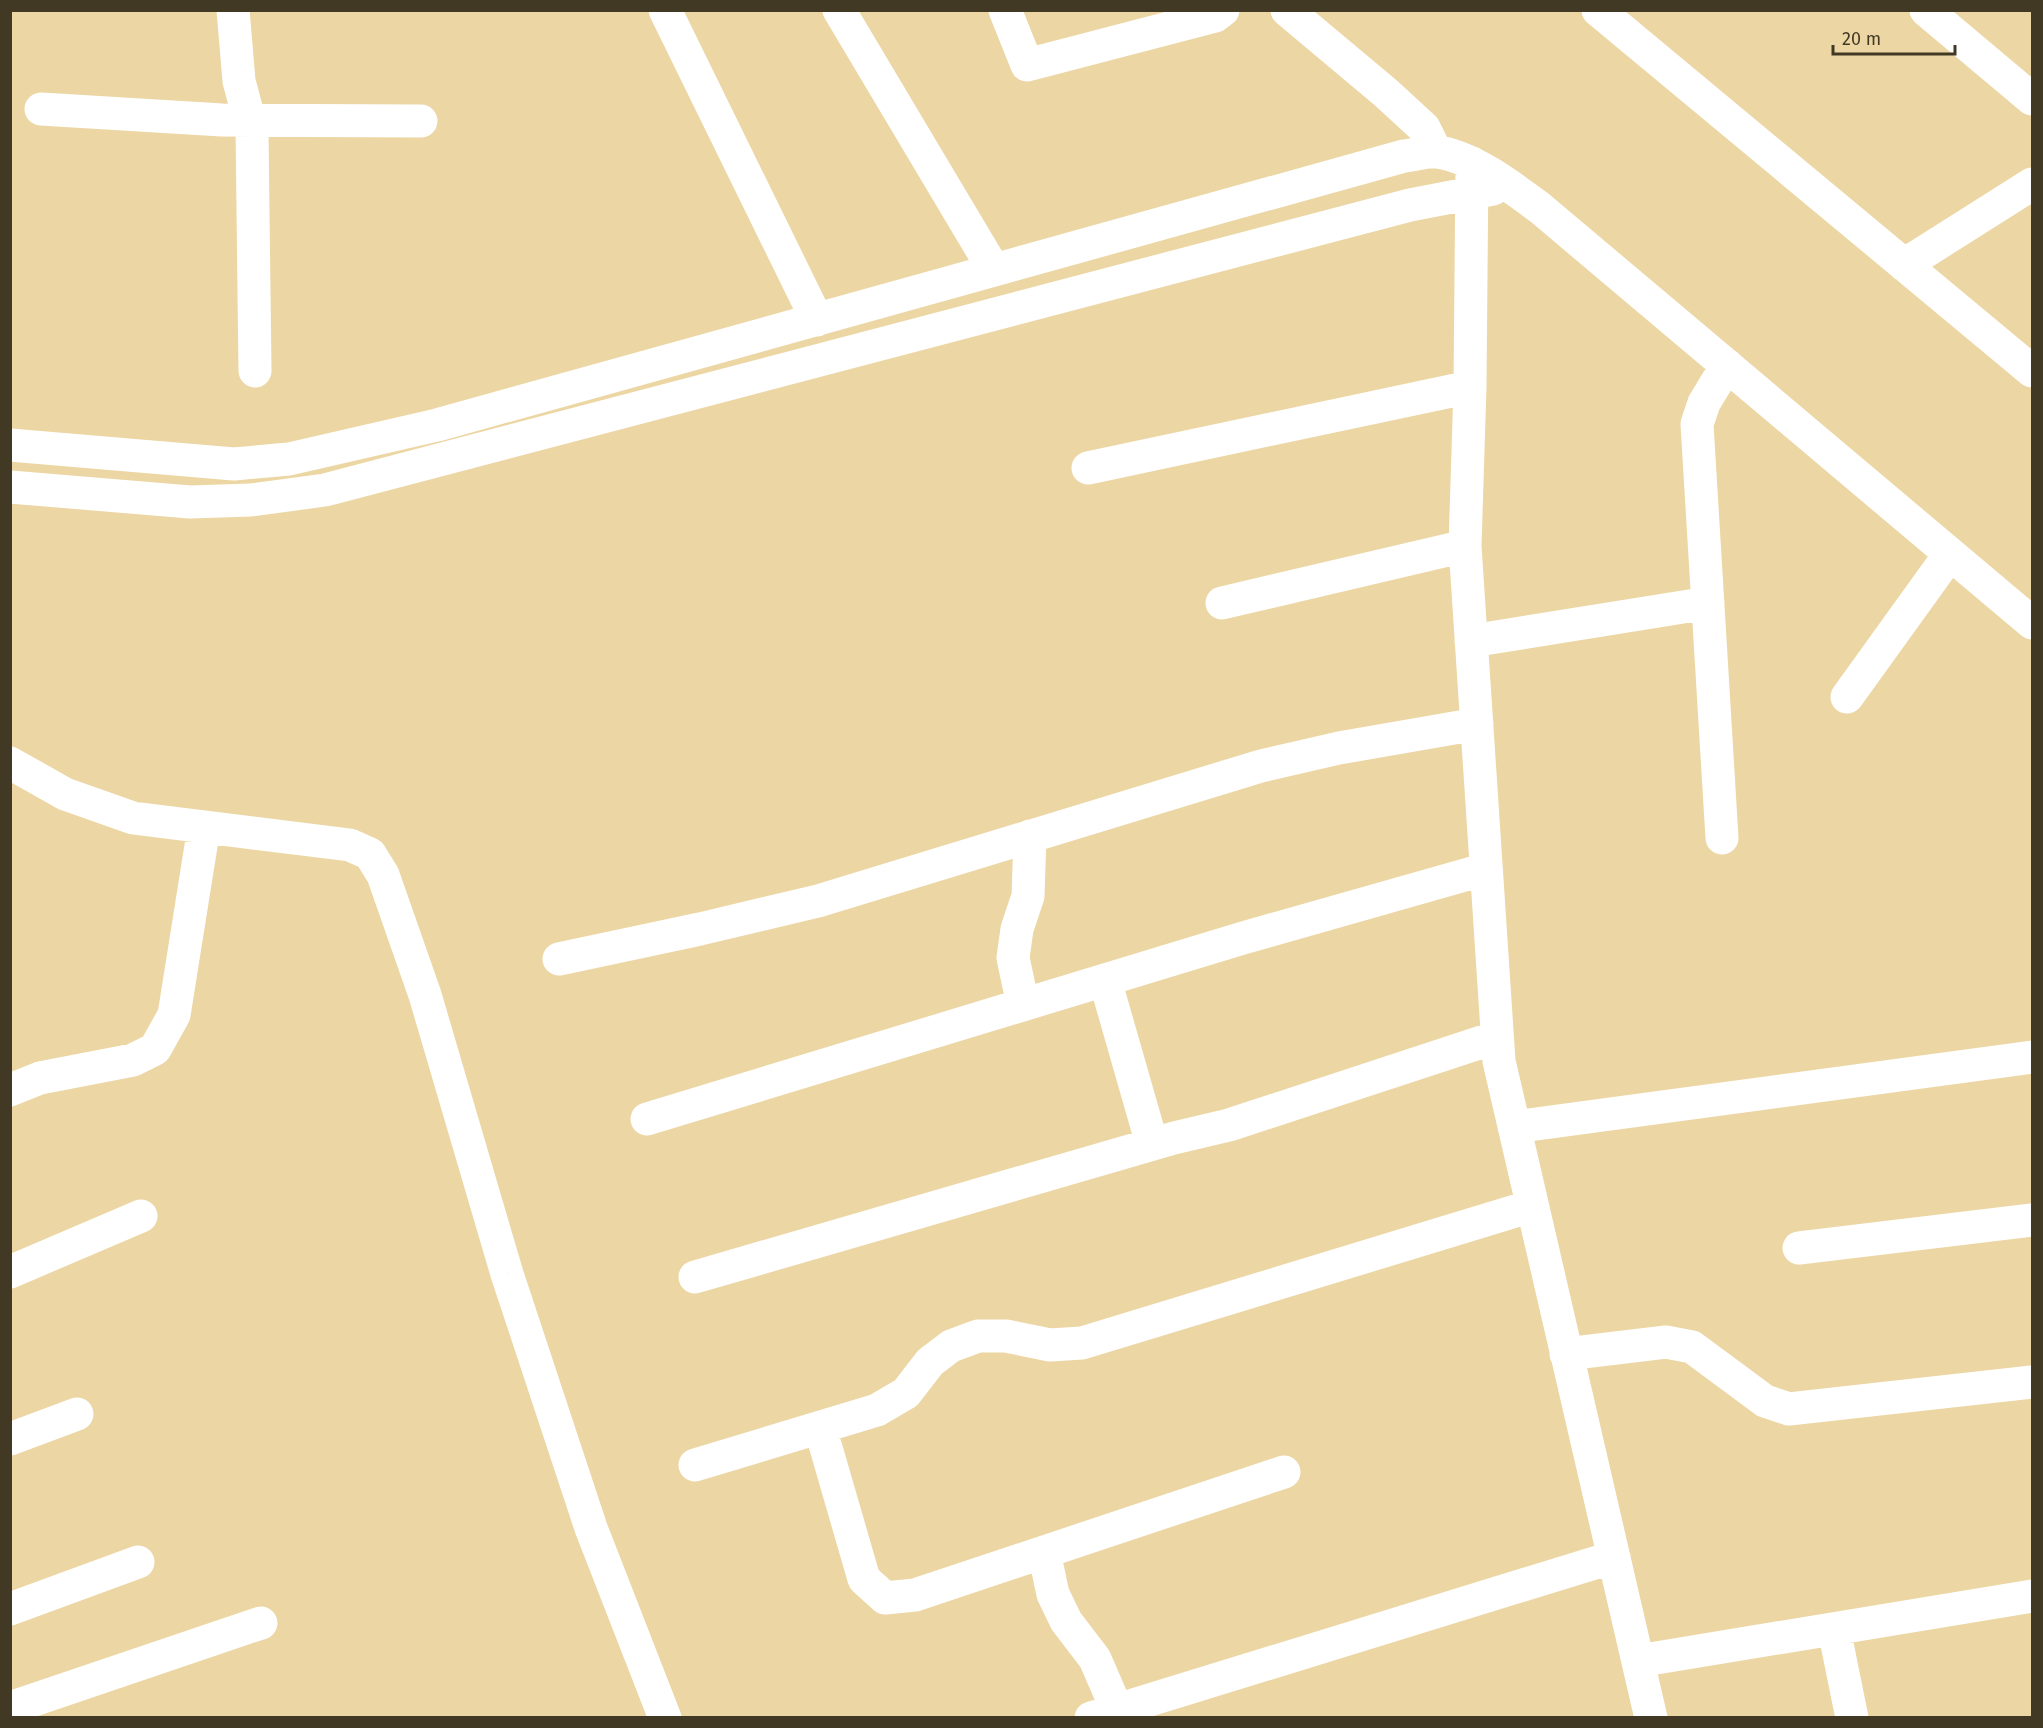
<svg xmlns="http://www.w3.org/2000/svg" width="2043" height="1728" font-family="'Fira Sans',sans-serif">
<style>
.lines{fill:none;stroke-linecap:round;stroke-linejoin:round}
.minor{stroke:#fff;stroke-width:33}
</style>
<rect width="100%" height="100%" fill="#ecd6a3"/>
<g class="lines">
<path class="minor" d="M233,10L239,81L252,130L255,371
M665,10L817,320
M839,10L994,270
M1005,10L1027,65L1215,16L1223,10
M1287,10L1386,93L1424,128L1436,152
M1598,10L2032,371
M1926,10L2032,99
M41,109L222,120L421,121
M1472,163L1470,387L1465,546L1499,1061L1651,1718
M1904,265L2032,184
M10,445L234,464L289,459L437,425L1404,156C1414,155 1427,151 1437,152C1471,156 1512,187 1540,208L2032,623
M1088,468L1470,387
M10,487L190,502L251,500L325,490L1410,205L1493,189
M1222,603L1465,546
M1471,641L1708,603
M1847,697L1950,554
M10,763L65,794L133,818L350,845L370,854L383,875L425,995L507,1274L591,1528L665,1718
M1722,838L1697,424L1704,403L1727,365
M559,959L700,929L818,901L1261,766L1339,748L1477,724
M1105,980L1152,1144
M1023,1005L1013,958L1017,929L1028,896L1030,836
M10,1090L40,1078L133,1060L155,1049L174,1015L204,827
M647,1119L1243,938L1486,869
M1514,1127L2032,1057
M1799,1248L2032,1220
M10,1272L141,1216
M695,1277L1174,1138L1229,1125L1497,1037
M1566,1354L1666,1342L1692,1347L1765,1401L1789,1409L2032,1382
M820,1427L864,1579L885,1598L915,1595L1284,1472
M10,1439L77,1414
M695,1465L877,1410L906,1393L930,1362L951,1346L978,1336H1006L1050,1345L1082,1343L1532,1206
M1044,1552L1053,1594L1066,1621L1095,1659L1117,1710L1119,1718
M10,1609L138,1562
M1834,1629L1852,1718
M1638,1661L2032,1596
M10,1708L261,1623
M1091,1718L1614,1557"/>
</g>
<rect width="2043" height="1728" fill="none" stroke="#423924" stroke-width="24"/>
<path d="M1833 45v9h122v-9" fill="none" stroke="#423924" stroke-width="3"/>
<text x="1842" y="45" font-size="18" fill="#423924" stroke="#ecd6a3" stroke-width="4.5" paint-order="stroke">20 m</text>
</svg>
